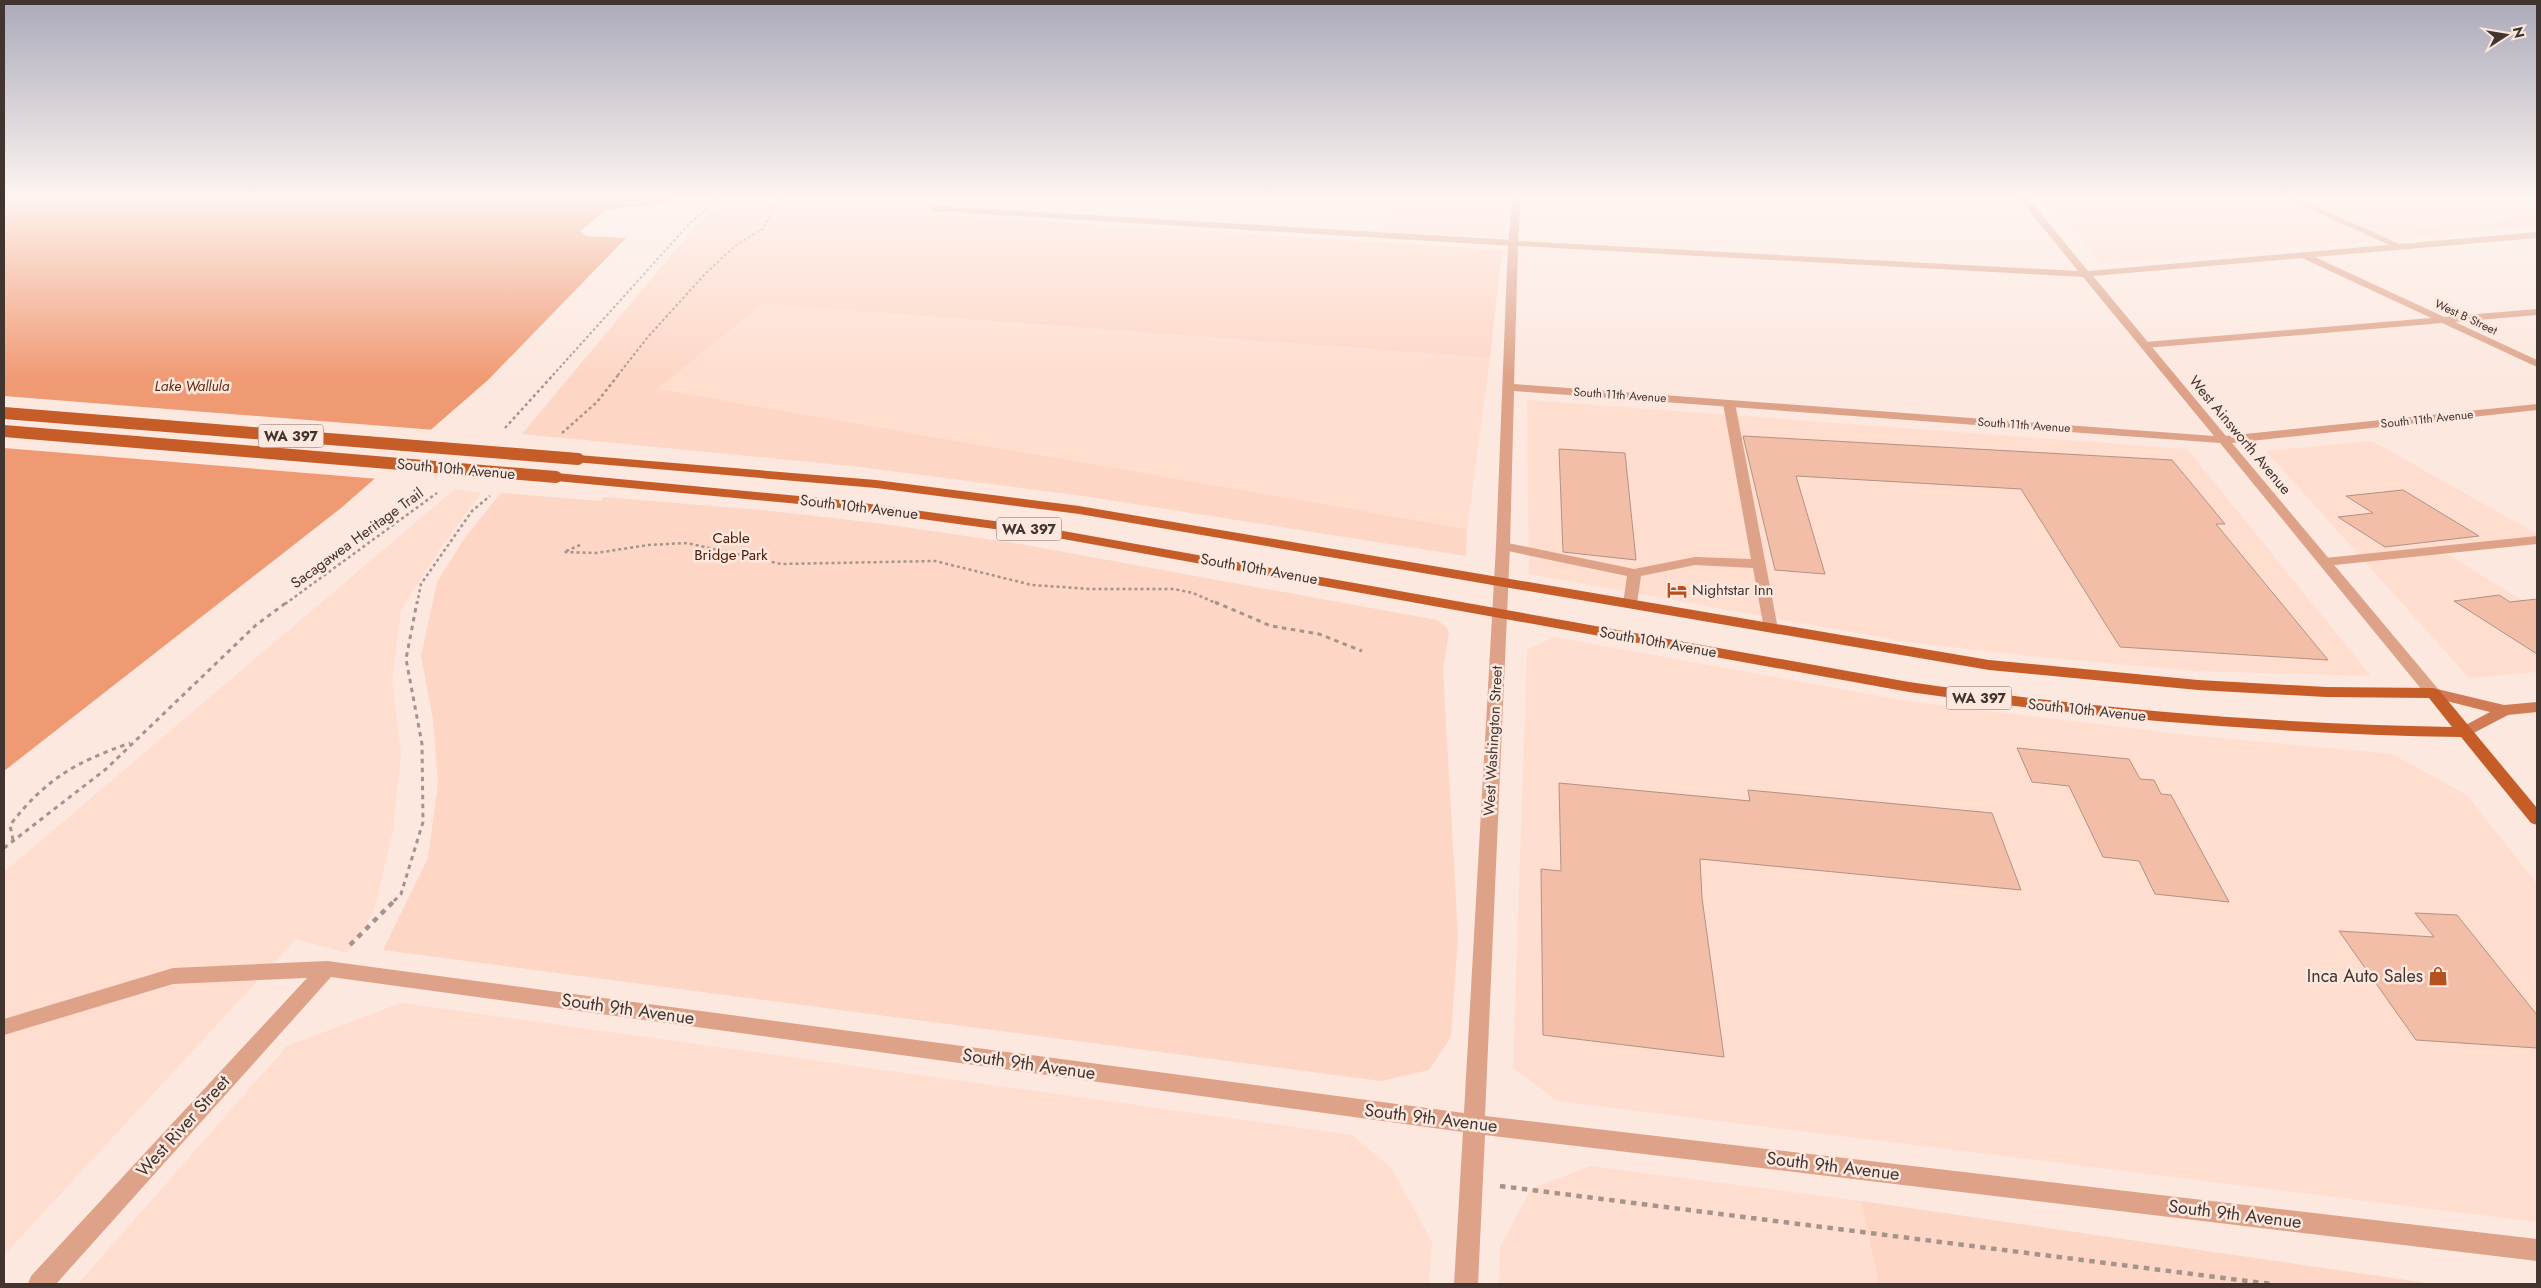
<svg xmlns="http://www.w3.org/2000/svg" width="2541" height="1288" font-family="Jost,sans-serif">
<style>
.built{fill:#ffddcf}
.green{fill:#fdd6c5}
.water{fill:#f09a74}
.pier{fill:#fce8df}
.building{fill:#f3bea7;stroke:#b19285}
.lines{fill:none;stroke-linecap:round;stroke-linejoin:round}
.path-far3{stroke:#a4948c;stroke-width:2;stroke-dasharray:2.5 2.5;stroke-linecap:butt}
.path-far2{stroke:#a4948c;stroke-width:2.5;stroke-dasharray:3 3;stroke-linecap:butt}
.path-far1{stroke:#a4948c;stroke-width:3;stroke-dasharray:4.5 4.5;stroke-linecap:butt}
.path{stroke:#a4948c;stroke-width:4.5;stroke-dasharray:5.5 5.5;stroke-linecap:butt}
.lane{fill:#dda288;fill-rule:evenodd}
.street{fill:#dda288;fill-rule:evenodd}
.secondary{fill:#d17b55;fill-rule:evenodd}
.primary{fill:#c65d28;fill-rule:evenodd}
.primary-bridge{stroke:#c65d28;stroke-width:12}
.labels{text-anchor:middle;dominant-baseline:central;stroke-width:5;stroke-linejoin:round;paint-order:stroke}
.far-street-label{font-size:12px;fill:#423530;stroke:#fce8df}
.far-water-label{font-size:14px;font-style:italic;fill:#5d280d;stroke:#fce8df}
.shield{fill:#fce8df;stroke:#7a6b64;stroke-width:1}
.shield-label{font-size:14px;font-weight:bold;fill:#423530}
.street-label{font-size:15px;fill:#423530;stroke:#fce8df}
.park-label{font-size:15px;fill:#4b1600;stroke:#fce8df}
.poi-label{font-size:15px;fill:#423530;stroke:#fce8df;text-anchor:start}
.near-poi-label{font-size:18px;fill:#423530;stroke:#fce8df;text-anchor:end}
.near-street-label{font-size:18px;fill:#423530;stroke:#fce8df}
</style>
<rect width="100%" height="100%" fill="#fce8df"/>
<path class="built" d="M1390,198H1505L1503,237L1382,231L1392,201Z
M2043,198H2537V227L2103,264Z
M763,304L1490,358L1467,529L656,389Z
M1527,400L2187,449L2371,676L2195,671L2040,657L1907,642L1529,574Z
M2372,441L2537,534V538L2438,548L2537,610V672L2469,678L2266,451Z
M455,489L481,493L434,557L401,610L392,681L401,752L393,830L374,911L347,953L296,939L4,1255V872Z
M1554,637L1906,701L2188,735L2392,754L2467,795L2537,884V1222L1558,1101L1513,1068L1527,650Z
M401,1003L1352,1135L1392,1169L1432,1242L1429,1284H78L287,1046Z
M1590,1166L1861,1201L1879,1284H1499L1500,1247L1531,1189Z"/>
<path class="green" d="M730,198H952L931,214L1502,250L1490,358L763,304L657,389L1467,529L1466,556L1083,496L852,466L522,434L698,223Z
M2463,198H2537V224L2414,234L2405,230L2521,220Z
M501,493L601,501L604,497L772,511L884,524L1020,544L1437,620L1447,628L1449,632L1443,669L1458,936L1451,1037L1429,1070L1381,1081L383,950L428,858L438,783L433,720L421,656L437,582L466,536Z
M1861,1201L2434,1284H1879Z"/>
<path class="water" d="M4,198H669C653,211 632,204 613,209C600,212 591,222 581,231L586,236L626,238L488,380L341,508L4,771Z"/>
<path class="pier" d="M4,396L435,430L379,479L4,448Z"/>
<path class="building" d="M1743,436L2172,460L2225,524H2216L2328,660L2120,647L2021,489L1796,476L1825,574L1775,570Z
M1559,449L1625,453L1636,560L1563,552Z
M2403,490L2479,536L2385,547L2338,517L2373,513L2346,496Z
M2499,595L2510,602L2537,599V654L2454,601Z
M2017,748L2129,759L2140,779L2154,780L2161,794L2171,795L2229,902L2155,894L2139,861L2103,857L2069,786L2032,782Z
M1559,783L1750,801L1748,790L1992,813L2021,890L1700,859L1702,898L1724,1057L1543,1035L1541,869L1561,871Z
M2415,913L2457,915L2537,1015V1048L2416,1040L2339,931L2434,937Z"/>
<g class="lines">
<path class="path-far3" d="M553,375L690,223L719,198
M618,375L647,338L705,274L736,245L764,228L779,198"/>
<path class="path-far2" d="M505,428L554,374
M562,433L597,402L619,374
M580,545L564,552L596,553L648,545L687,543L781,564L935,561L1032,585L1091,589H1174L1193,593L1218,604
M285,604L437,493
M417,604L421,584L472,511L490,496"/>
<path class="path-far1" d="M1215,602L1271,626L1319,634L1362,651
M13,840L10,825C47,778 74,763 130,743
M4,848L106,769L256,625L287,602
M394,901L401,894L423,822L422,744L406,659L417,602"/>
<path class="path" d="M350,945L395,900
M1500,1186L2271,1284"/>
<path class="lane" d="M2285,198H2297L2406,247L2398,249Z
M935,206L1513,240L1518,243L1513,246L932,211V207Z
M2537,309V315L2145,348L2140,345L2145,342Z
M1729,400L1735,403L1778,629L1776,632H1766L1764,629L1753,568L1695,565L1641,576L1637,604L1630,608L1623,604L1627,576L1503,550L1496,546L1503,542L1634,569L1695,557L1751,559L1723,403Z
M2537,536V544L2325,566L2318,562L2325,558Z
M327,961L334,964L337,969L334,974L327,977L173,984L4,1035V1019L173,968Z"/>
<path class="street" d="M1513,198H1521L1518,241L2078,271L2019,198H2028L2088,271L2537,232V238L2315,257L2537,360V367L2302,258L2093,276L2226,436L2537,404V410L2232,443L2439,690L2441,693L2439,696H2427L2220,443L1514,391L1510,546L1485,1116L2537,1239V1261L1485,1135L1478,1284H1454L1463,1132L331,977L56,1284H28L31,1276L320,964L327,961L1464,1113L1496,546L1508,243ZM1518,246L2083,277L2214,436L1514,384Z"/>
<path class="secondary" d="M2433,688L2504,705L2537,702V712L2508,715L2466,737L2460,736L2458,732L2460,728L2490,712L2427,696L2425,693L2427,690Z"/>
<path class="primary" d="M578,455L876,480L1079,506L1989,660L2198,680L2326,687L2433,688L2439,690L2537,808V825L2531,823L2461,737C2275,734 2092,718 1909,692L1052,537L841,508L556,481L550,477L556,473L841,500L1052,529L1909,682C2089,708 2270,724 2452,727L2429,698L2326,697L2198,690L1989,670L1079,514L876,488L574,462L572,459Z"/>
<path class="primary-bridge" d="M4,413L578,459
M4,431L556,477"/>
</g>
<linearGradient id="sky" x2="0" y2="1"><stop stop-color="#abaaba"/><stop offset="0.52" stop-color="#fef5f1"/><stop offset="1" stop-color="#fef5f1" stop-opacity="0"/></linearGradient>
<rect width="2541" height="379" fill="url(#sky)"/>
<defs>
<symbol id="hotel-bare" viewBox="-9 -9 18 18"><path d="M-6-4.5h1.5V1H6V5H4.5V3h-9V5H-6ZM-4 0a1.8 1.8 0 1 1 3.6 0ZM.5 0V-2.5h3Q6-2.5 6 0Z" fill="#b6511e" stroke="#fce8df" stroke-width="2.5" paint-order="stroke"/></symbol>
<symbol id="shop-bare" viewBox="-9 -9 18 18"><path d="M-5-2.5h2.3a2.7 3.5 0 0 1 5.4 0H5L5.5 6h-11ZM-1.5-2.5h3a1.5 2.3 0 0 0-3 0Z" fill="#b6511e" stroke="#fce8df" stroke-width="2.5" paint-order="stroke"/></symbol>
</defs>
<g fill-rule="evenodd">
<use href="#hotel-bare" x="1663" y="576" width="28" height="28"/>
<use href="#shop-bare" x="2424" y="962" width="28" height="28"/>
</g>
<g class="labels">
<g class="far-street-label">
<text transform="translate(2466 317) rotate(25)">West B Street</text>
<text transform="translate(1620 395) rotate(4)">South 11th Avenue</text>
<text transform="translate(2427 419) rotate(-6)">South 11th Avenue</text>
<text transform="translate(2024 425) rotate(4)">South 11th Avenue</text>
</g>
<g class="far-water-label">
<text x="192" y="386">Lake Wallula</text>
</g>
<g class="shield">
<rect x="258.5" y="424.5" width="65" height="23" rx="4"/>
<rect x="996.5" y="517.5" width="65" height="23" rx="4"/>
<rect x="1946.5" y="686.5" width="65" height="23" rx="4"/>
</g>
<g class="shield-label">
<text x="291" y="436">WA 397</text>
<text x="1029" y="529">WA 397</text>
<text x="1979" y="698">WA 397</text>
</g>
<g class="street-label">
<text transform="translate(2240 435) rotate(50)">West Ainsworth Avenue</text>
<text transform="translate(456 469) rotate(5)">South 10th Avenue</text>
<text transform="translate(859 507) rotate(7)">South 10th Avenue</text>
<text transform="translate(357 538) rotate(-36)">Sacagawea Heritage Trail</text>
<text transform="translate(1259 569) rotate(10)">South 10th Avenue</text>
<text transform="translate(1658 642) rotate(10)">South 10th Avenue</text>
<text transform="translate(2087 710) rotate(6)">South 10th Avenue</text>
<text transform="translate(1493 741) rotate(-87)">West Washington Street</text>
</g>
<g class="park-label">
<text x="731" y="538">Cable<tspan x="731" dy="17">Bridge Park</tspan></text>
</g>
<g class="poi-label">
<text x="1692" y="590">Nightstar Inn</text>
</g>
<g class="near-poi-label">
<text x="2423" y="976">Inca Auto Sales</text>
</g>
<g class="near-street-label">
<text transform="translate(628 1009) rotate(8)">South 9th Avenue</text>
<text transform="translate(1029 1064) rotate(8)">South 9th Avenue</text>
<text transform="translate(1431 1118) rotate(7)">South 9th Avenue</text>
<text transform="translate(183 1126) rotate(-48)">West River Street</text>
<text transform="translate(1833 1166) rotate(7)">South 9th Avenue</text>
<text transform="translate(2235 1214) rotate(7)">South 9th Avenue</text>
</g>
</g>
<rect width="2541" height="1288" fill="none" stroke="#423530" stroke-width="10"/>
<g transform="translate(2506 35) rotate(78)" stroke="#fce8df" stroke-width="4" paint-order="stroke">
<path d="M0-4L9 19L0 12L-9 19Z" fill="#423530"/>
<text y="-8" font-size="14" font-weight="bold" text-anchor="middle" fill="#423530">N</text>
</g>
</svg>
